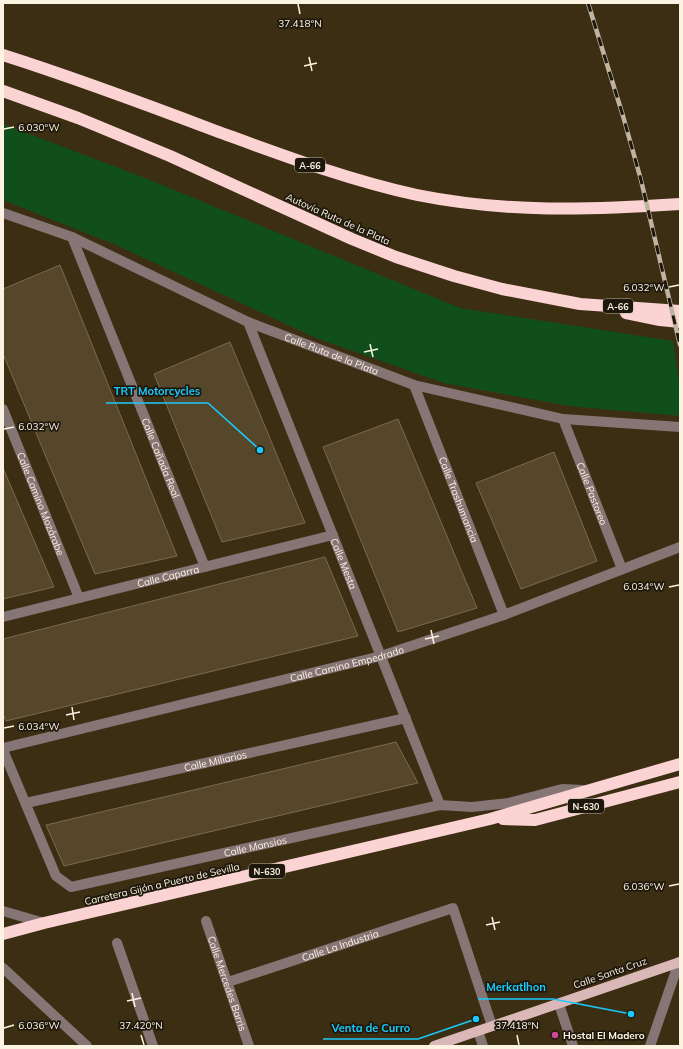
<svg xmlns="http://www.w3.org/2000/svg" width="683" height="1049" font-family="Mulish,sans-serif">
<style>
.green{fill:#104f1c}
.building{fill:#56472b;stroke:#7a6b4e}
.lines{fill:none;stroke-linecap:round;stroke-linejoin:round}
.minor{stroke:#867575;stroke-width:10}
.major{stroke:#dbb8b8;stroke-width:10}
.highway{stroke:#fcd3d3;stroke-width:12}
.rail-casing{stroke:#bfb4a0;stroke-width:4.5}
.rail{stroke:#1e180c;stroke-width:3;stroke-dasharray:9;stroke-linecap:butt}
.ticks{fill:none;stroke:#fcf3e3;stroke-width:1.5}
.hotel-dot{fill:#d1479c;stroke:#1e180c;stroke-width:1.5}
.labels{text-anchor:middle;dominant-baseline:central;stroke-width:3.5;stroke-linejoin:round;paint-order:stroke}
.shield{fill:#1e180c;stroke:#b9b1a2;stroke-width:1}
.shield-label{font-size:9px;font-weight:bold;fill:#fcf3e3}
.street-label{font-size:10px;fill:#fcf3e3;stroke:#1e180c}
.poi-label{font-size:10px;font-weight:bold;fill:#fcf3e3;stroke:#1e180c;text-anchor:start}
.ticks-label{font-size:10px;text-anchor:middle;fill:#fcf3e3;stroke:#1e180c;stroke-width:3.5;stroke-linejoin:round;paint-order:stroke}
.leader{fill:none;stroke:#19cafc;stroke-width:1.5}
.callout-dot{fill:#19cafc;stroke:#1e180c;stroke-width:1.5}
.callout-label{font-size:11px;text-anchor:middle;font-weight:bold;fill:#19cafc;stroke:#1e180c;stroke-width:3.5;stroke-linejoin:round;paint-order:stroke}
</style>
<rect width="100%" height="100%" fill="#3c2e13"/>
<path class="green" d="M3,124L145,178L460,308L673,341L680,389V416L569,406L444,383L316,338L114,244L3,200Z"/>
<path class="building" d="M60,265L177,556L95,574L3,354V289Z
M230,342L305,523L222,542L154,374Z
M398,419L477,608L398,632L323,447Z
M554,452L597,561L521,589L476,483Z
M3,468L54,587L3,599Z
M325,557L358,636L6,721L3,714V639Z
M396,742L418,783L64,866L46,825Z"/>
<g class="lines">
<g class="minor">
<path id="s1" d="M3,213L72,237L248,322L414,385L563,419L680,427"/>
<path id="s2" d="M72,237L205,567"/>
<path id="s3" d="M248,322L440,805"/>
<path id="s4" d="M414,385L504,615"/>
<path id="s5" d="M3,409L79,598"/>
<path id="s6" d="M563,419L622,569"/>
<path id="s7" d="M3,617L333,535"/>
<path id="s8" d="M3,748L381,656L504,615L680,547"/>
<path id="s9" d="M3,750L56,876L71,887L440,805L472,807L509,803L562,789L583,790"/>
<path id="s10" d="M26,803L406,718"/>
<path d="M3,911L44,923"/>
<path id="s11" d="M206,921L249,1046"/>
<path d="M117,943L153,1046"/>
<path d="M3,968L87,1046"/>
<path id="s12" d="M228,982L453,908L492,1026"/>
<path d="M559,1004L573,1046"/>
<path d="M478,1031L483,1046"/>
<path d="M650,1046L679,962"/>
</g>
<path class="major" d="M434,1046L680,962"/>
<path class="highway" d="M3,55C75,78 145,104 216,131C282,155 348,180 417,195C507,213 589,210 680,204
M3,91L78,118L170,156L352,239L396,257L454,276L502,289L580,304L680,311
M626,313L660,320L680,322
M503,819L535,820L680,782
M3,934L44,923L490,819L680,764"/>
<defs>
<path id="rail" d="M588,3L623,116L641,180L680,345"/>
</defs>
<use href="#rail" class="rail-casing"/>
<use href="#rail" class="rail"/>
</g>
<path class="ticks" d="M298,4L300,14M309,57L312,71M304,66L317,63M4,129L14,127M669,287L679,285M370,344L373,357M364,352L378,349M4,429L14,427M669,587L679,585M431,630L434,644M425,639L439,636M72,707L74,720M66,715L80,712M4,728L14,726M669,886L679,884M492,917L495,930M486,925L500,922M132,993L135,1007M127,1001L141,998M4,1028L14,1025M141,1035L144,1045M517,1035L519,1045"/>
<circle class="hotel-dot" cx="555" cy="1035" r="4"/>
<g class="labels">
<g class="shield">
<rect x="295" y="158" width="30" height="14" rx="3"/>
<rect x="603" y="299" width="30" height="14" rx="3"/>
<rect x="568" y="799" width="36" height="14" rx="3"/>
<rect x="249" y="864" width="36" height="14" rx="3"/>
</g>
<g class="shield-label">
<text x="310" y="165">A-66</text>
<text x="618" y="306">A-66</text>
<text x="586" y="806">N-630</text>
<text x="267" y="871">N-630</text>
</g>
<g class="street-label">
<text transform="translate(338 219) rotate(24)">Autovía Ruta de la Plata</text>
<text stroke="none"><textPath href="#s1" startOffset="358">Calle Ruta de la Plata</textPath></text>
<text stroke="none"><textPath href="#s2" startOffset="238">Calle Cañada Real</textPath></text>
<text stroke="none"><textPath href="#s6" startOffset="80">Calle Pastoreo</textPath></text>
<text stroke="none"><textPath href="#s4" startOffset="123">Calle Trashumancia</textPath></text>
<text stroke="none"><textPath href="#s5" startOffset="102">Calle Camino Mozárabe</textPath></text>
<text stroke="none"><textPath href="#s3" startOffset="260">Calle Mesta</textPath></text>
<text stroke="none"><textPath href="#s7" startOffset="170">Calle Caparra</textPath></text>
<text stroke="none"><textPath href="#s8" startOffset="354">Calle Camino Empedrado</textPath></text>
<text stroke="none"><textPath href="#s10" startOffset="194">Calle Miliarios</textPath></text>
<text stroke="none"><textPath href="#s9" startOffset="344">Calle Mansios</textPath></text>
<text transform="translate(162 884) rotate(-13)">Carretera Gijón a Puerto de Sevilla</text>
<text stroke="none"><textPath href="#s12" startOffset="118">Calle La Industria</textPath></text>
<text transform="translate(610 973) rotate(-19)">Calle Santa Cruz</text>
<text stroke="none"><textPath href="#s11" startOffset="66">Calle Mercedes Barris</textPath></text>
</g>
<g class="poi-label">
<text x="563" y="1035">Hostal El Madero</text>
</g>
</g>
<g class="ticks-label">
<text x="300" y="27">37.418°N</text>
<text x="39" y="131">6.030°W</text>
<text x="644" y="291">6.032°W</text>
<text x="39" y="430">6.032°W</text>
<text x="644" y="590">6.034°W</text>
<text x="39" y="730">6.034°W</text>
<text x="644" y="890">6.036°W</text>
<text x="141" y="1029">37.420°N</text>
<text x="517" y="1029">37.418°N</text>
<text x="39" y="1029">6.036°W</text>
</g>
<path class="leader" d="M260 450L208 403H106M631 1014L553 999H478M476 1019L418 1039H323"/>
<g class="callout-dot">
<circle cx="260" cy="450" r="4"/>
<circle cx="631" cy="1014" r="4"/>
<circle cx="476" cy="1019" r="4"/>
</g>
<g class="callout-label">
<text x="157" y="395">TRT Motorcycles</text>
<text x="516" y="991">Merkatlhon</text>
<text x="371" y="1032">Venta de Curro</text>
</g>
<rect width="683" height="1049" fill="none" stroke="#fcf3e3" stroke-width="8"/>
</svg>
